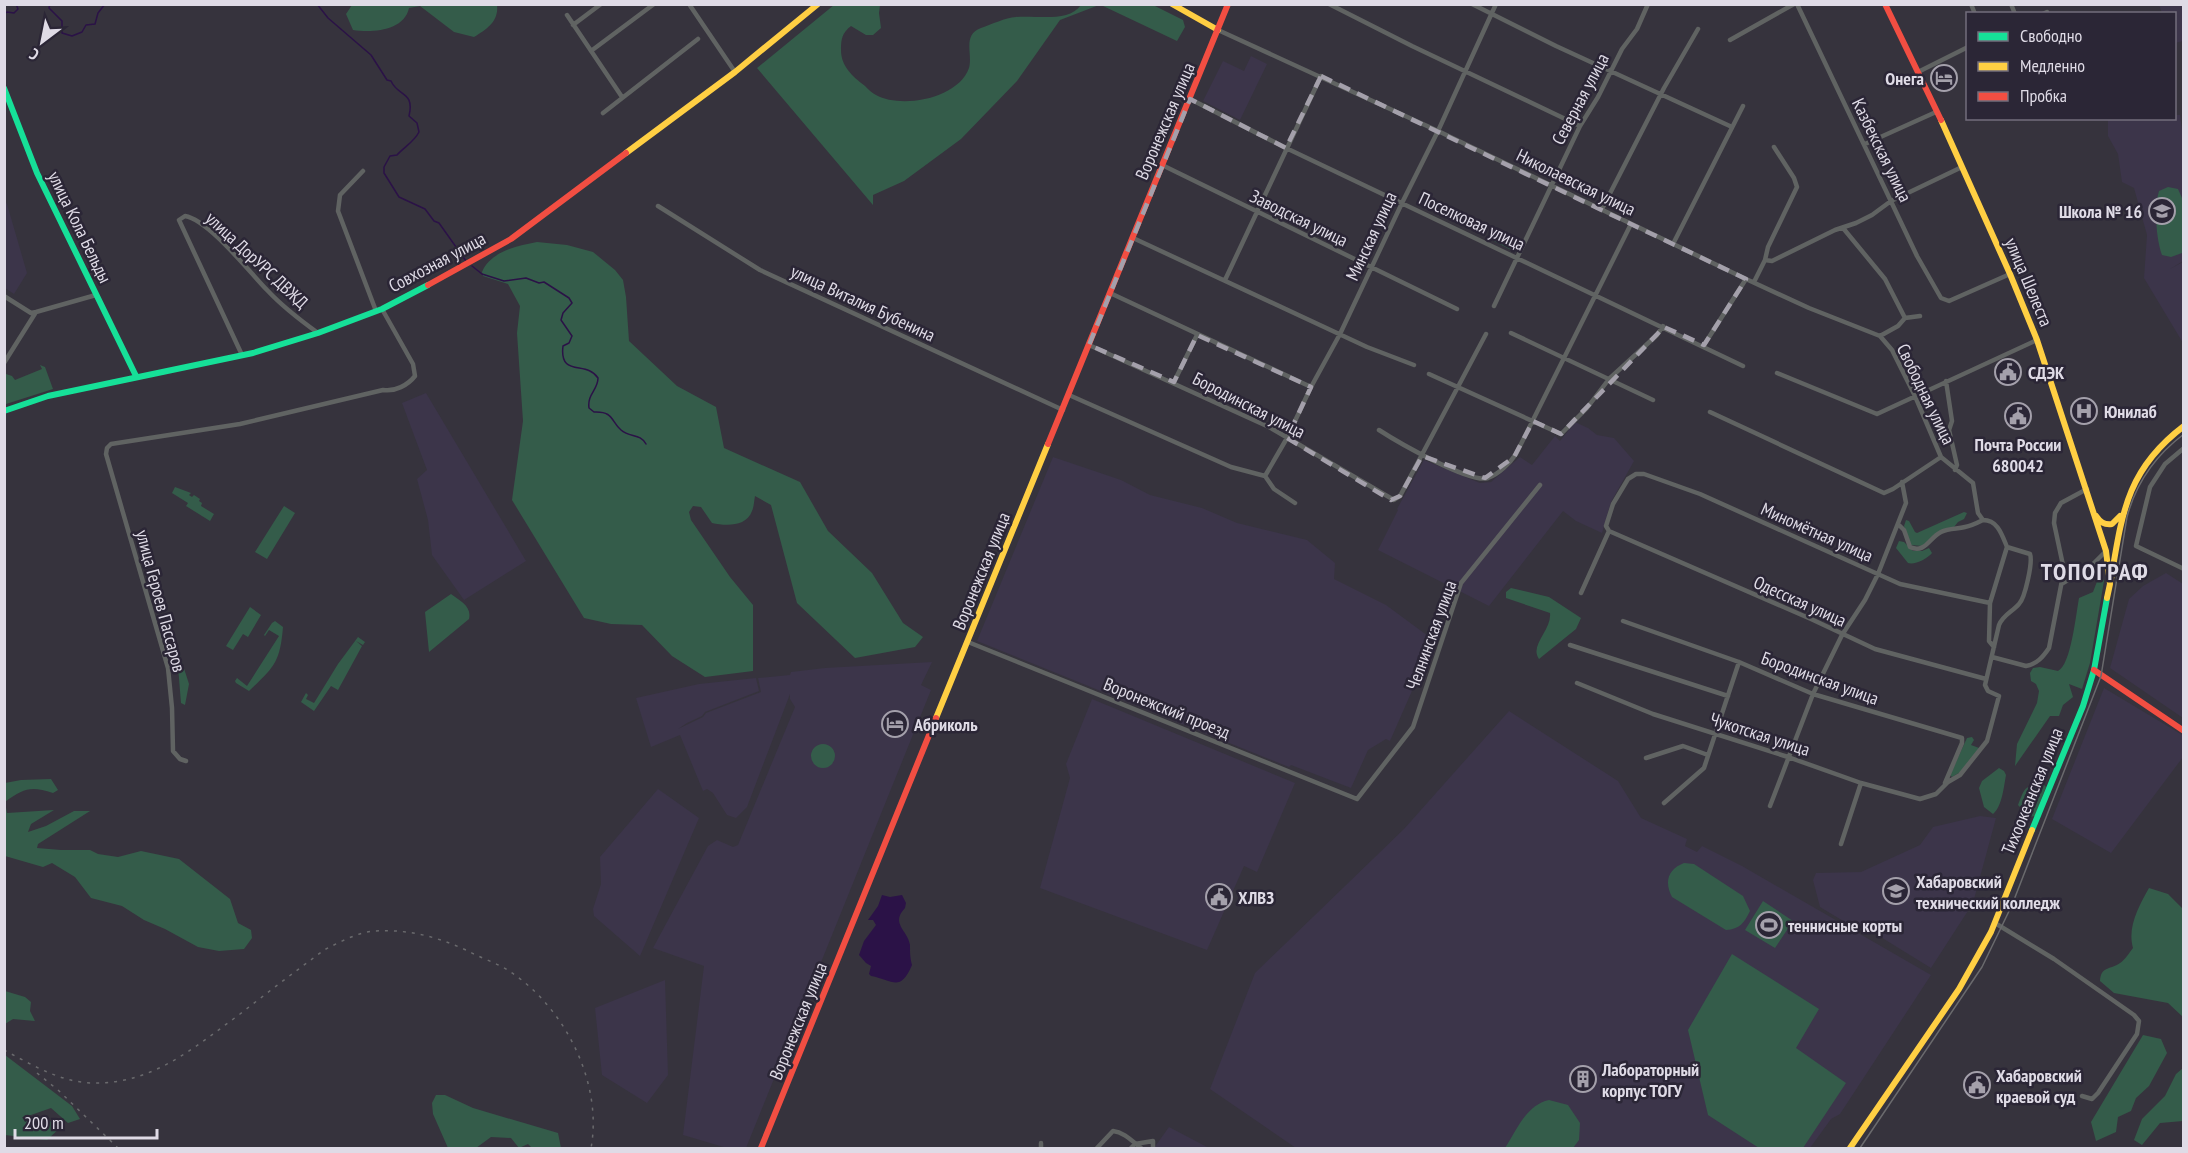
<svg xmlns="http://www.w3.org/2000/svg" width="2188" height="1153" font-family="'PT Sans Narrow',sans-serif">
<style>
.built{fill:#3c354a}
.green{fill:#345c4a}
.water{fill:#2b1247}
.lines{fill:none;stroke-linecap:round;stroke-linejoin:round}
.stream{stroke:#2b1247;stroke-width:1.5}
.street{stroke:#606362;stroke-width:4.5}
.fast{stroke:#16e098;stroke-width:6}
.slow{stroke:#ffcf43;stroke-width:6}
.jam{stroke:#f24e42;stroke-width:6}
.tram{stroke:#6a6a6d;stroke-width:1.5}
.rail{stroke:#6a6a6d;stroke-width:1.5;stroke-dasharray:3 6;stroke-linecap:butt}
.marked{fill:none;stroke:#a4a0ab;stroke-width:4.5;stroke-dasharray:12 8;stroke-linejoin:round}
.labels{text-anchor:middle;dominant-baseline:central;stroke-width:5;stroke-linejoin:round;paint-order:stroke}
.poi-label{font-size:18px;font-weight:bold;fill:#dfdbe6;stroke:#2b2636;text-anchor:start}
.street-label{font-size:18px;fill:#dfdbe6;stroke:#2b2636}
.district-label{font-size:24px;font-weight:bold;letter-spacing:1.5px;fill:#dfdbe6;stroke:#2b2636}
</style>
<rect width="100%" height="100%" fill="#36333d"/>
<path class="built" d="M2159,5H2183V41L2175,43L2174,14L2162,13Z
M1251,56L1267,64L1240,120L1203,101L1223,61L1244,71Z
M2175,115H2180L2184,144L2183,261L2170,269L2183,262V343L2144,278L2147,235L2134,188L2122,182L2118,154L2108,136V119L2174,118Z
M5,202L7,204L27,273L14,294L5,288Z
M426,393L526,561L464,600L432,555L428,520L417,479L427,470L402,403Z
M1575,422L1588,428L1597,435L1614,438L1634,461L1611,502L1602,533L1576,521L1563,511L1489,606L1378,550L1398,510L1397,509L1424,460L1480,483L1491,482L1520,457L1532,465L1555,436L1560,441Z
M1053,457L1121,480L1150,495L1202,508L1237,523L1307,540L1335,563L1334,579L1386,605L1428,636L1416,665L1422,668L1390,741L1386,739L1368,750L1351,788L1291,765L1289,767L977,641Z
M2166,573L2183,584V718L2110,668L2129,599L2143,586Z
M932,662L921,685L931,690L746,1148H727L683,1135L704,966L653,948L708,846L717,840L733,847L738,845L795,707L790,699V694L747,807L736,818L727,815L713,793L707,789L703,791L680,735L651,747L636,698L699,684L756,678L759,691L705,712L702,716L687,723L678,729L703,717L706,713L761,692L758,678L790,675L791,672L825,668Z
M2104,688L2184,736L2183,757L2111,853L2052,819Z
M1092,699L1295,783L1257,872L1244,866L1207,950L1040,888L1070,778L1066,764Z
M1509,711L1618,781L1641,818L1687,839L1685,846L1697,852L1702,846L1742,866L1931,975L1840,1114L1831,1119L1810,1148H1296L1210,1089L1255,973L1404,829Z
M658,789L699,818L640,956L594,916L593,909L601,884L600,857Z
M1980,816L1996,818L1973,903L1931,968L1858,923L1850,925L1820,907L1813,880L1816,873L1861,872L1920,845L1933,827Z
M665,980L668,1075L647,1103L602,1075L595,1008Z
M1169,1127L1209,1148H1154Z"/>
<path class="green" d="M369,4L497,5C499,21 487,29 474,37L454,32L420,6L409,8C404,31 372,33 353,30L346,14L352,5Z
M834,5H880L879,13L881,28L873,35H866L851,26C842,33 841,39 841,50C841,66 852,76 865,86C868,89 872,93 876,95C901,109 958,99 969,68C973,54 962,35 981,28C992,24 1005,18 1016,17C1037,15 1068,23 1081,5H1099L1060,20L1017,81L961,139L904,181L873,195V205L757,68Z
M1101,5H1153L1183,20L1185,27L1177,41Z
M2168,187L2178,189L2182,198L2183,247L2182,253L2171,257L2162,255C2156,239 2154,207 2159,191Z
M1496,227L1521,240L1515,252L1490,239Z
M537,242L567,245L593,252L615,270L623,280L626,297L629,341L677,386L716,407L724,448L800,482L828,531L872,573L903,623L923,637L915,647L855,658L797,603L771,505L755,496C754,501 754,507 752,511C746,527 726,526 712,523L701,507L693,506L689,512L691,520L730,577L753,605V671L705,677L672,656L642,625L611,624L584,618L512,500L523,421L517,333L520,306L508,284L483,276L482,272C491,251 517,246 537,242Z
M40,365L45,367L53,389L6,404L4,403L6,374L12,376L15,380L42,369Z
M175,487L191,493L189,495L192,497L194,495L200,499L199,501L202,503L201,506L214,514L210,521L186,506L188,503L172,493Z
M284,506L295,513L267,559L255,552Z
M1964,512L1967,513L1964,519L1958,522L1954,527L1942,532L1922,546L1911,545L1904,526L1906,520L1909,521L1915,532L1917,533Z
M1899,541L1904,542L1913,551H1922L1929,548L1932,553C1927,559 1915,565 1908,563L1896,548Z
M2102,577L2104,581L2090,663L2082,689L2069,684L2073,697L2063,705L2059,716H2050L2015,766L2017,744L2037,703L2039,691L2036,684L2031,681L2030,673L2033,668L2040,667L2058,671C2071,665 2076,614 2079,598L2093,592L2098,579Z
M1511,588L1549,597L1581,618L1576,629L1539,659C1529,645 1552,630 1550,613L1506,598V592Z
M451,594C460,601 472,606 469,619L429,652L425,612Z
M250,607L261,615L248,637L243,634L233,650L226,646Z
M275,621L283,627C280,663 274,667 249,691L236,683L235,681L237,678L247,686L279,636L269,630L265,636L264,635L272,623Z
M167,628H171L189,684L185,705L181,703L178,666Z
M358,637L365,642L363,645L356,641L362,646L338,690L331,686L314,711L301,702L306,693L308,695L306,699L314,703L338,664Z
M1972,737L1974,740L1971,745L1979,748L1962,771L1952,777L1950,775L1967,738Z
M811 756a12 12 0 1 1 24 0a12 12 0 1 1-24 0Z
M1999,768L2004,771L2006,775C2004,786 2002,807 1993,814L1984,807L1979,788L1982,781Z
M51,779L58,790L53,793C31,786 24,788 5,802L7,813L54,810L31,824L28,832L46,826L74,811H90L38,844L37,848L61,850H90L98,854L118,857L141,851L179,859L230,899L238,923L251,930L252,938L244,949L219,951L198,947L165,929L144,920L122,906L91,898L75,877L52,863L43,867L5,856V783L21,780Z
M2043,784L2046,787L2035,816L2030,817L2018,805C2025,788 2023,786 2043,784Z
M1684,863L1694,864L1743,896L1750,911C1744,923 1740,929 1726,930L1672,897C1664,882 1668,869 1684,863Z
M2149,888L2168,894L2183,909V1017L2168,1003L2114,993L2100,981C2101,966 2110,970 2120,963C2125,960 2129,953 2133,948C2127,927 2139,906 2149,888Z
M1763,901L1793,921L1775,948L1745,930Z
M1732,954L1819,1009L1796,1048L1846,1083L1803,1148H1759L1708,1115L1688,1030Z
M5,991L25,997L31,1002L30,1011L35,1021L13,1019L5,1024Z
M2143,1035L2161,1039L2167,1053L2149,1086L2136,1098L2131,1111L2118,1117L2116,1132L2096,1141L2091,1122Z
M5,1055L72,1106L80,1119L68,1123L51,1108L28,1116L49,1121L62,1126L47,1140L5,1135Z
M2183,1068V1121L2160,1123L2142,1145L2134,1140L2142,1119L2165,1096L2176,1074Z
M436,1095H445L473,1108L558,1133L561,1148H532L528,1144L519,1148L511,1138L491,1137L476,1148H448L433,1114L432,1103Z
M1549,1100L1568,1105L1580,1123L1579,1140L1573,1148H1505C1517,1130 1526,1105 1549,1100Z"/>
<path class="water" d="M882,895L890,897L902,895L906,903L905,908C890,924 908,930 910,945C910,953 910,957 912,965C900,993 893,980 871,976L869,974L871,966L866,963L859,955L864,941L876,925L873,920H868L878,906Z"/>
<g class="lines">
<path class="stream" d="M50,4L49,8L62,21V33L72,36L82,32L86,25L95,24L98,13L105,4
M317,4L328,18L371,55L387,80L391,81C398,97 415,91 409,116L417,123L419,132C414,142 404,147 397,155L390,156L384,167V173L399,197L425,209L434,221L439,223L466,261
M4,14L7,12L14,13L18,9L16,4
M472,266L482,274L504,281L526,278L539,283L544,282L569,298L572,303L563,313L561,320L572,336L569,343L563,346C559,378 587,360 598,378C598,390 587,394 589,408L594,412C614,411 611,422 621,430C630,438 640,433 646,444"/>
<path class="street" d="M689,4L735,72
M1329,4L1412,46L1580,126
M1472,4L1556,46L1732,127
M1797,4L1917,256L1941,298L1949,301L2010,274
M1971,4L1975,14
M2011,4L2015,14
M2043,14L2047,12
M567,15L622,97
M573,25L601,4
M1218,30L1438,131L1746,279L1809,308L1880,336L1892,350L1915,396L1941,457L1973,483L1978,513L1983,520C1998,520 2002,535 2007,547L1990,603L1989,641L1994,647
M1730,40L1794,4
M591,51L654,4
M1918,72L1968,47
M1190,99L1286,148L1743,366
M603,113L698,39
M1865,144L1936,112
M1162,165L1457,309
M363,171L340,195L338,211L376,311
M658,206L760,270L1063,410
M1602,209L1664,88L1698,29
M1843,228L1885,279L1905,318
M1133,238L1367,347L1414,365
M1673,244L1743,106
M1765,260L1772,261L1835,230L1856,223L1872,215L1891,201L1962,167
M1225,280L1321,76
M1754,282L1765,260L1768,247L1797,187L1794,178L1774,147
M1110,293L1311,387
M4,296L31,313L36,312L96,295
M1494,306L1580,126L1598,97L1622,49L1637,29L1648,4
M1511,333L1653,400
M1880,336L1898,326L1905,318L1920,316
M1089,345L1269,427L1394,500L1400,496L1486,334
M1704,345L1746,279
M242,355L179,220L185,216C209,220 250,273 268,291C283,307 300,320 318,333
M4,363L36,312
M1777,373L1877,414L2037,340
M1429,374L1561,434L1587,408L1609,379L1657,335L1663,326
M1946,381L1952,421L1949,430L1957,465L1955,470
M1174,382L1197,335
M1069,395L1231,467L1265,476L1274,489L1295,503
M1710,412L1884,493L1893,489L1941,457
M1379,430C1396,441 1470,484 1488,478C1499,474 1510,463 1516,454L1631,224
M2184,448L2165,464L2150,487L2136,546L2184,569
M1265,476L1287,438L1311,387L1340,334L1402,203L1438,131L1496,4
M1898,524L1904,530L1910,547C1925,554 1929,538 1941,532C1949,528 1957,529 1965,527C1971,526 1977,523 1983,520
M1609,531L1811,619L1875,649L1986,679
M2063,583L2090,567L2106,551
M1581,593L1609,531L1606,526L1613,504L1628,479L1636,474H1644L1700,494L1900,584L1990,603
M1623,621L1739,662L1813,694L1962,738V743L1945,783
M968,642L1357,799L1413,727L1461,583L1540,485
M1570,645L1728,696
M1992,657L2026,666C2037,664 2043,657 2049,648L2064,570L2054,523L2055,513L2061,503L2087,489
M1577,683L1653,714L1788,757L1861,783L1920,799L1936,794L1948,782L1960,775L1987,741L1999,696L1988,691L1985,685L1999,625C2003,615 2012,612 2019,604C2025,598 2033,562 2030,554L2007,547
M1646,758L1683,746L1708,755
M186,761L180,759L173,751L172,708L168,668L106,454L107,448L111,444L240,424L383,390C395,392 408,385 415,376L413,364L382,309
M1664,803L1704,768L1739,662
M1770,806L1813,694L1842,635L1865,600L1878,574L1906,503L1902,482
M1841,844L1861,783
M1995,923L2054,959L2134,1015L2139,1021L2137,1034L2098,1093L2092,1099L2082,1096
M1041,1143V1148
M1097,1148L1113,1131C1124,1132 1132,1141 1141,1148
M1131,1148L1135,1144L1153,1141V1148"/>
<path class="fast" d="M4,88L37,173L136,376
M4,411L48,396L253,353L318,333L382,309L428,285
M2032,830L2083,706L2094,670L2107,598"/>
<path class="slow" d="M1172,4L1218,30
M1941,120L2010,274L2037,340L2106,551L2110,584L2107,598
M626,153L735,72L818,4
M2096,516C2100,522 2104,525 2112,524L2120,516
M2111,579C2122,513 2127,469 2184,426
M936,718L1048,444
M1850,1148L1959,989L1991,932L2032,830"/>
<path class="jam" d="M1885,4L1941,120
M428,285L511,239L626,153
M1048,444L1228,4
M2094,670L2184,731
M761,1148L936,718"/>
<path class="tram" d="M1860,1148L1982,967L2012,905L2101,676L2127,517C2136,483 2156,455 2184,434"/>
<path class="rail" d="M4,1050C32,1065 62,1083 94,1083C153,1084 195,1047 240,1014C268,992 296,971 324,950C340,942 358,932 375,931C409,929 438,937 468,951C481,958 497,963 509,971C565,1007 603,1083 591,1148
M37,1073L58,1090L118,1148"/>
</g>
<path class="marked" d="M1321,76L1746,279L1704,345L1664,327L1561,434L1533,421L1514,457L1485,478L1422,456L1400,496L1391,500L1287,438L1311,387L1197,335L1174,382L1089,345L1190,99L1286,148Z"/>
<defs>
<symbol id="hotel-ring" viewBox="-11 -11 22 22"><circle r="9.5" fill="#2b2636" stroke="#a4a0ab" stroke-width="1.5"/><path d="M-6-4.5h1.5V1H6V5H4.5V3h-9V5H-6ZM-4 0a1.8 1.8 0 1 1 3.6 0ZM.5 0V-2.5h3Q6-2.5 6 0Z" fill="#a4a0ab"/></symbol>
<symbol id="school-ring" viewBox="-11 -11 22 22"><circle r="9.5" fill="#2b2636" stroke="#a4a0ab" stroke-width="1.5"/><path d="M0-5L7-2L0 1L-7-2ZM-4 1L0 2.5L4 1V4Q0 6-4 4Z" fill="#a4a0ab"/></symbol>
<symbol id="civic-ring" viewBox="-11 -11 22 22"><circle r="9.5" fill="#2b2636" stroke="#a4a0ab" stroke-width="1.5"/><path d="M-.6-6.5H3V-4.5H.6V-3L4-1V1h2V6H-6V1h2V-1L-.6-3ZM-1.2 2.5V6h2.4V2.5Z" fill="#a4a0ab"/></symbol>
<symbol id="hospital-ring" viewBox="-11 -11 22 22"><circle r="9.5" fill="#2b2636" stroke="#a4a0ab" stroke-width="1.5"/><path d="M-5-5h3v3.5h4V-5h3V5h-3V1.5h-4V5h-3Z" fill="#a4a0ab"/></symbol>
<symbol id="university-ring" viewBox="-11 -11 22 22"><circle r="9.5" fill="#2b2636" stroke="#a4a0ab" stroke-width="1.5"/><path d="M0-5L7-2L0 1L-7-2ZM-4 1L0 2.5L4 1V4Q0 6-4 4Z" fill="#a4a0ab"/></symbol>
<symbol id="stadium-ring" viewBox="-11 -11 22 22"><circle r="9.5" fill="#2b2636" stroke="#a4a0ab" stroke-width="1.5"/><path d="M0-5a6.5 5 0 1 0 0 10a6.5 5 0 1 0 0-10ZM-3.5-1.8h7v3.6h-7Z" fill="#a4a0ab"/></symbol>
<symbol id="building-ring" viewBox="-11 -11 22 22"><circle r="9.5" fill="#2b2636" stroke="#a4a0ab" stroke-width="1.5"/><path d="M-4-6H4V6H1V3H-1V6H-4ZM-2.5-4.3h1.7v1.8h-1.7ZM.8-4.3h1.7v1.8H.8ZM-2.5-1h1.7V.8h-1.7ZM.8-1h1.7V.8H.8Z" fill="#a4a0ab"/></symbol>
</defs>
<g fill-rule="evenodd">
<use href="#hotel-ring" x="1929" y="63" width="30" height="30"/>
<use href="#school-ring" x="2147" y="196" width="30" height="30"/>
<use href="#civic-ring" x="1993" y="357" width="30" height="30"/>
<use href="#hospital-ring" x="2069" y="396" width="30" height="30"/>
<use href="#civic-ring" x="2003" y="401" width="30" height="30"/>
<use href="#hotel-ring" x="880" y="709" width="30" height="30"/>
<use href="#university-ring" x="1881" y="876" width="30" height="30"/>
<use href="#civic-ring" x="1204" y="882" width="30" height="30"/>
<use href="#stadium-ring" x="1754" y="910" width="30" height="30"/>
<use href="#building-ring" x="1568" y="1064" width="30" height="30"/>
<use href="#civic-ring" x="1962" y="1070" width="30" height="30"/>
</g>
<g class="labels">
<g class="poi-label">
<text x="1924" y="78" text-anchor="end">Онега</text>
<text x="2142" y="211" text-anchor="end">Школа № 16</text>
<text x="2028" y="372">СДЭК</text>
<text x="2104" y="411">Юнилаб</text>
<text x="2018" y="444" text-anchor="middle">Почта России<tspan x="2018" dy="21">680042</tspan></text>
<text x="914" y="724">Абриколь</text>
<text x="1916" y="881">Хабаровский<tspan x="1916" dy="21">технический колледж</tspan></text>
<text x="1238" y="897">ХЛВЗ</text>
<text x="1788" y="925">теннисные корты</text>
<text x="1602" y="1069">Лабораторный<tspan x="1602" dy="21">корпус ТОГУ</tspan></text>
<text x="1996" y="1075">Хабаровский<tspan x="1996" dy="21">краевой суд</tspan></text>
</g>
<g class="street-label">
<text transform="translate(1580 99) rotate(-62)">Северная улица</text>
<text transform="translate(1165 121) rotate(-67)">Воронежская улица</text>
<text transform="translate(1882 150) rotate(64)">Казбекская улица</text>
<text transform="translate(1576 182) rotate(26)">Николаевская улица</text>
<text transform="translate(1299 218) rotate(26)">Заводская улица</text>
<text transform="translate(1472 221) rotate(25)">Поселковая улица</text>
<text transform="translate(80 227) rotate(64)">улица Кола Бельды</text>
<text transform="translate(1371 236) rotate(-65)">Минская улица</text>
<text transform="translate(257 260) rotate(43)">улица ДорУРС ДВЖД</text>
<text transform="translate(437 262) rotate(-28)">Совхозная улица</text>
<text transform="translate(2029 282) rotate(67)">улица Шелеста</text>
<text transform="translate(863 303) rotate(25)">улица Виталия Бубенина</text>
<text transform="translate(1926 394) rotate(64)">Свободная улица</text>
<text transform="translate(1249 405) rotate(27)">Бородинская улица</text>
<text transform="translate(1817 532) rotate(24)">Миномётная улица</text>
<text transform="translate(981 571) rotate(-68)">Воронежская улица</text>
<text transform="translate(161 601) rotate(75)">улица Героев Пассаров</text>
<text transform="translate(1800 601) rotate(24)">Одесская улица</text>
<text transform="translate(1431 635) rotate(-70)">Челнинская улица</text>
<text transform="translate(1820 678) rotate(20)">Бородинская улица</text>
<text transform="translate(1167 708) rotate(22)">Воронежский проезд</text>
<text transform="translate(1760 734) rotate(18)">Чукотская улица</text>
<text transform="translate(2032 791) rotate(-68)">Тихоокеанская улица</text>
<text transform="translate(798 1021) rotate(-68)">Воронежская улица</text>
</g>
<g class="district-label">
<text x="2095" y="571">ТОПОГРАФ</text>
</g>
</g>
<rect width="2188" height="1153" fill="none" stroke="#dfdbe6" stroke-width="12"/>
<rect x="1966" y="12" width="210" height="108" fill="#2b2636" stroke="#736e7c" stroke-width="1.5"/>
<rect x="1978" y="32" width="30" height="9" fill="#16e098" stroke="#736e7c" stroke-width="1.5"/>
<text x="2020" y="42" font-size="18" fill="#dfdbe6">Свободно</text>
<rect x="1978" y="62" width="30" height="9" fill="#ffcf43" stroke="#736e7c" stroke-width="1.5"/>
<text x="2020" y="72" font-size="18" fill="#dfdbe6">Медленно</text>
<rect x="1978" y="92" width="30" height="9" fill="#f24e42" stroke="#736e7c" stroke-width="1.5"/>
<text x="2020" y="102" font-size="18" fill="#dfdbe6">Пробка</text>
<g transform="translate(42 42) rotate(212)" stroke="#2b2636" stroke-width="4.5" paint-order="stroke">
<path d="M0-4.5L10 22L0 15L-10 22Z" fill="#dfdbe6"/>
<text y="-9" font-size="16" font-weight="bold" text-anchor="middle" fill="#dfdbe6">С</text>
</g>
<path d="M15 1129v9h142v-9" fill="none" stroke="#dfdbe6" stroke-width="3"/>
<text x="24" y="1129" font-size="18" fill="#dfdbe6" stroke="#2b2636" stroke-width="4.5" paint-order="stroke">200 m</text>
</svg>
